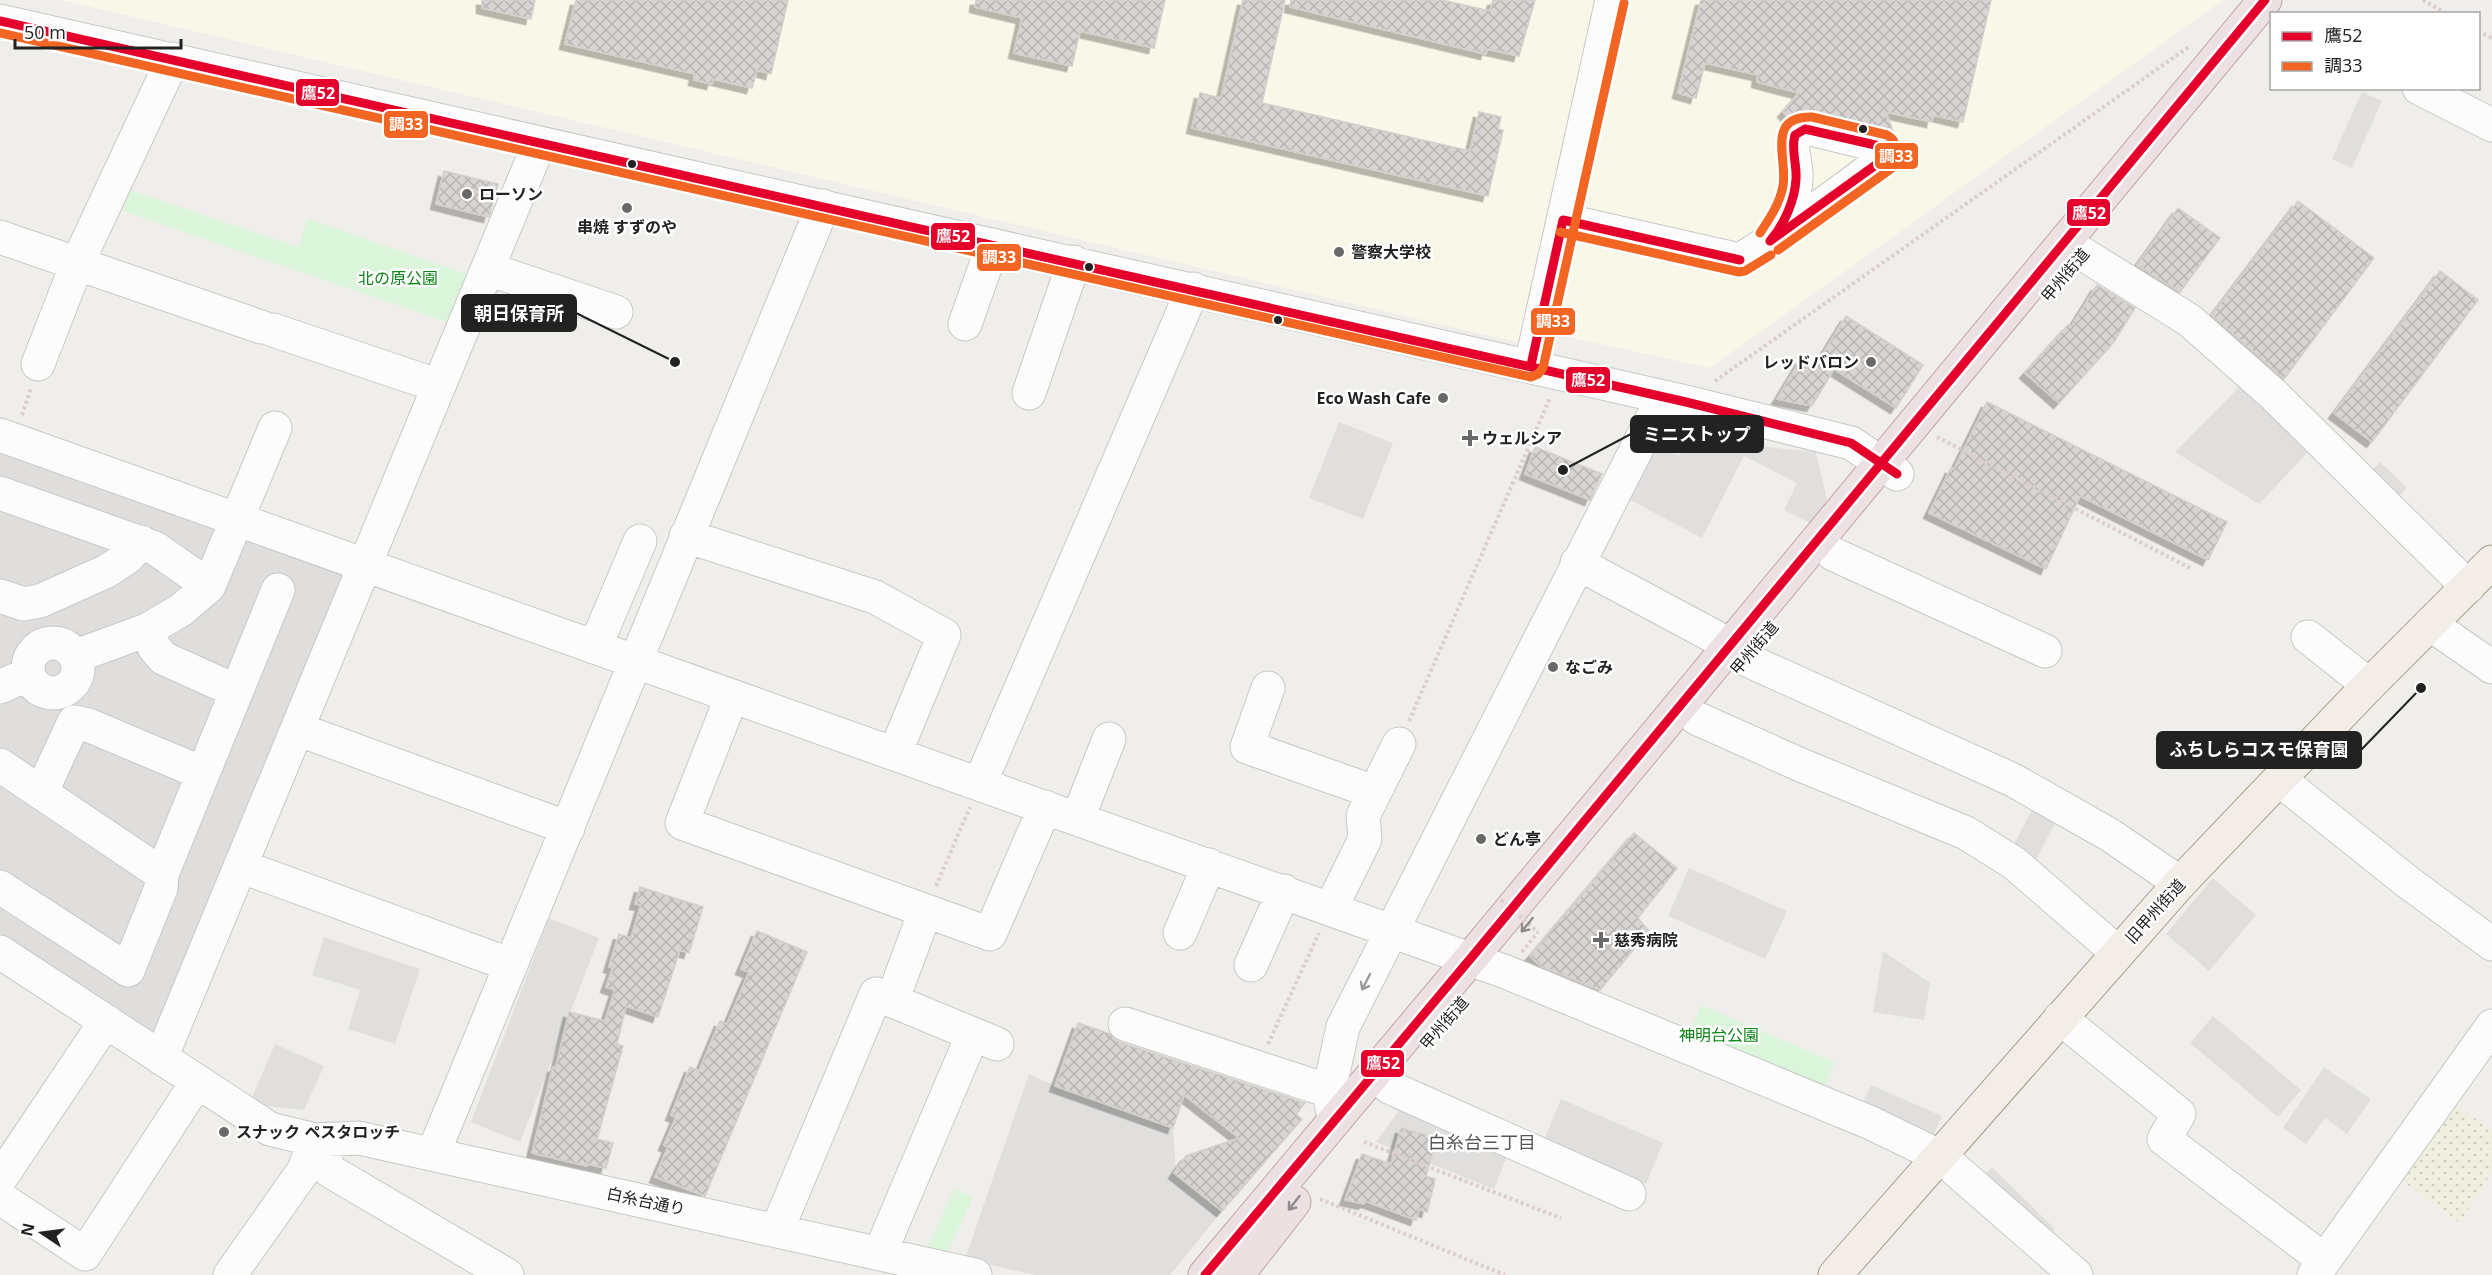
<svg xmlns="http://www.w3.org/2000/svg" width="2492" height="1275" font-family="'Open Sans','Noto Sans JP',sans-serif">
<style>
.residential{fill:#dfdedc}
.education{fill:#f8f7e8}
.farmland{fill:url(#farmland-dots)}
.park{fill:#daf5da}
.parking{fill:#e0dfde}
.building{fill:url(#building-cross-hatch);stroke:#d3d0cc;stroke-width:1.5;filter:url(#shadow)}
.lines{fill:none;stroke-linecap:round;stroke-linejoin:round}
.minor-casing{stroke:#c9c8c7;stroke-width:35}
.major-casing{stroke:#a79c86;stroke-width:35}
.highway-casing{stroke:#c5a2ac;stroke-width:35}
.path{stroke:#dccecd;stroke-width:4;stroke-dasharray:3 3;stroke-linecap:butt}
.minor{stroke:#fdfcfc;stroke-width:33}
.major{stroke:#f3ede7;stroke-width:33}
.highway{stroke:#ece0e2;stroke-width:33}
.path-bridge{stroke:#dccecd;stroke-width:4;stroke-dasharray:3 3;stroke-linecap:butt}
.bus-1-casing{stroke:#fff;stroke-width:14}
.bus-2-casing{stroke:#fff;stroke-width:14}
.bus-1{stroke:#e4002b;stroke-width:9}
.bus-2{stroke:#f26522;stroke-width:9}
.oneway{stroke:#918a8c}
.oneway2{stroke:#9a9a9a}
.bus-dot{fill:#222;stroke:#fff;stroke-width:2}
.poi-dot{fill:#6a6968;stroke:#fff;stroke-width:2}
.labels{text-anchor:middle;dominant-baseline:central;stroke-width:5;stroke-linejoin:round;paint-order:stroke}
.poi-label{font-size:16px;font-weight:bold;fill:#222;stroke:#fff;text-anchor:start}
.street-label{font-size:16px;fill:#222;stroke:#fff}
.park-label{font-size:16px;fill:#0c8416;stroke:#fff}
.neighbourhood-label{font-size:18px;fill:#555;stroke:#fff}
.leader{fill:none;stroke:#222;stroke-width:2}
.callout-dot{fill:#222;stroke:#fff;stroke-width:2}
.callout{fill:#222;stroke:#222;stroke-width:2}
.callout-label{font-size:18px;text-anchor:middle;font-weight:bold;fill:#fff}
.line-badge{stroke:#fff;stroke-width:2}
.badge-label{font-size:16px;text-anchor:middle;font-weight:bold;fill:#fff}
</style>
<defs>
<pattern id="farmland-dots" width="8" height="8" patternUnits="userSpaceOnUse" patternTransform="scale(1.5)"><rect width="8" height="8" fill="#efefdf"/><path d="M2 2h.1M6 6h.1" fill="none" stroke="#cdcdbf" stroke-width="1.8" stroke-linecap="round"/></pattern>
<pattern id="building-cross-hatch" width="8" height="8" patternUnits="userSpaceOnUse" patternTransform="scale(1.5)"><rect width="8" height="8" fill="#d7d4d2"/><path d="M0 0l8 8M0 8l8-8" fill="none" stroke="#b8b6b4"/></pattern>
<filter id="shadow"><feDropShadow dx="-5.5" dy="5.5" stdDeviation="0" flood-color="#0004"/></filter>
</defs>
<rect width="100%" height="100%" fill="#f0eeeb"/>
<path class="residential" d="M0,450L356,572L160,1039L0,935Z"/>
<path class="education" d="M61,0H1597L1524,344Z
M1630,0H2223L1710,368L1554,334Z"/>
<path class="farmland" d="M2442,1096L2492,1130V1171L2460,1223L2393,1174Z"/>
<path class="park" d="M130,190L298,247L308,219L469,275L452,324L123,211Z
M1701,1005L1835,1063L1819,1099L1686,1042Z
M954,1189L973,1197L947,1254L927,1249Z"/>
<path class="parking" d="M2362,92L2382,101L2352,168L2332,159Z
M2241,385L2308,452L2259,504L2175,452Z
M1339,422L1393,443L1363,519L1309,498Z
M1644,439L1679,456L1688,439L1816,452L1827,500L1814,525L1784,510L1797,483L1744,456L1702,538L1617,493Z
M2380,462L2407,488L2391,504L2364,478Z
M2037,800L2061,812L2036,860L2012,848Z
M1689,868L1787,911L1765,959L1668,916Z
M2213,878L2256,915L2209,971L2166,934Z
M549,918L599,938L520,1142L471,1122Z
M324,937L420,969L395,1044L348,1029L360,990L312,975Z
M1883,951L1930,983L1924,1020L1873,1012Z
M2213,1016L2301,1090L2278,1117L2190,1043Z
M275,1044L324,1066L304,1110L249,1104Z
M2324,1067L2371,1099L2347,1134L2325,1118L2306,1144L2283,1128Z
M1029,1074L1062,1089L1173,1128L1176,1170L1222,1211L1170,1275H1034L965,1259Z
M1871,1085L1942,1116L1928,1146L1857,1115Z
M1408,1098L1513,1141L1494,1189L1376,1142Z
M1561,1099L1663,1143L1646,1184L1544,1140Z
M1992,1167L2055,1229L2044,1241L1981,1178Z"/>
<path class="building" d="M482,0H535L531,19L482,8Z
M576,0H788L771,74L757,70L752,88L713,79L712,84L694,80L695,74L565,44Z
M976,0H1165L1154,48L1080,31L1072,66L1014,53L1022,18L975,7Z
M1243,0H1285L1262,103L1470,151L1479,112L1501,117L1498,129L1503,130L1488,196L1192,128L1200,93L1221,98Z
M1291,0H1442L1490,11L1493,0H1535L1519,56L1487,49L1486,54L1290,7Z
M1701,0H1991L1963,122L1933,115L1932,122L1886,112L1893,131L1815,111L1804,110L1788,117L1783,112L1799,93L1757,82L1758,75L1705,63L1696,98L1678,93Z
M444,171L498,184L489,217L436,204Z
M2298,201L2374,258L2284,379L2212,315Z
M2178,208L2220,238L2180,292L2137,265Z
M2440,271L2478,300L2372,442L2334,413Z
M2097,285L2135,308L2114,342L2059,403L2025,373L2068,325L2071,327Z
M1846,316L1923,365L1896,408L1834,369L1812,406L1777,399L1801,359L1815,367Z
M1987,402L2227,522L2208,560L2080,496L2046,569L1929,513L1951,468L1954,469Z
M1535,447L1602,474L1590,500L1525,474Z
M1634,833L1677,868L1638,918L1649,931L1600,990L1541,966L1530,956Z
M640,887L703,907L689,953L680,950L658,1017L626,1006L617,1044L623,1046L597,1139L613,1143L606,1168L587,1164V1166L532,1153L553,1067H556L569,1012L605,1021L615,990L606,987L613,968L609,967L619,934L631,938L641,905L635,904Z
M757,931L807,952L705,1196L655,1177L668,1147L664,1145L676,1117L671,1115L690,1067L699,1071L720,1021L727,1024L749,972L741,969Z
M1078,1023L1110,1034L1119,1042L1305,1103L1296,1114L1302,1119L1222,1211L1174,1173L1186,1156L1239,1138L1184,1095L1173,1128L1055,1086Z
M1401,1128L1426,1135L1425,1137L1436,1141L1426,1176L1435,1179L1434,1184L1427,1212L1419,1209L1416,1220L1365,1201L1364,1204L1345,1200L1362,1154L1391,1164Z"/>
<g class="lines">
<defs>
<path id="minor" d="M0,21L1686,402L1851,443L1897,474
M2419,88L2492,125
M1563,220L1740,260C1790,229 1837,195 1884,159V147L1811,129H1805L1795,135C1790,151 1795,157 1796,172C1798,198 1782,222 1768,243
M0,237L261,327
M2083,254L2189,320L2274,395L2468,587
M488,269L616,312
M965,324L993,245
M273,330L439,386
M38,364L77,264L173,59
M1531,365L1612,0
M1029,393L1074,262
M0,435L1506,972L1871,1123L1941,1157L2076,1275
M0,493L155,548L209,586
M686,536L875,597L944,635L895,753
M1833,554L2045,651
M1577,563L1730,645
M0,596L24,604L40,601L107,571L128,557L141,542
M2430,624L2492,667
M147,630L154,647L163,658L236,691
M2308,637L2369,685
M28 668a25 25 0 1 1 50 0a25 25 0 1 1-50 0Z
M595,647L640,541
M76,656L147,630L181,610L209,586L275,428
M1745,659L2013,780L2110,835L2180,883
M0,687L28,674
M1268,688L1247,747L1374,792
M732,696L682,823L990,934L1045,807
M1696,718L1801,765L1966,833L2014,863L2118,953
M297,729L568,828
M0,765L162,874
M2280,780L2409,883L2492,944
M980,783L1193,289
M41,793L74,722L88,725L202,773
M1078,818L1109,739
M240,866L511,965
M0,887L128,970L161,888L162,874L278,590
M1331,908L1365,839L1363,816L1399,744
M1180,933L1209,865
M0,952L270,1129L315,1140L359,1138L975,1275
M1251,965L1284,891
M892,1001L925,912
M2060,1018L2179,1114L2164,1139L2324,1260
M1125,1024L1329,1091
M161,1058L539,144
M1389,1087L1629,1194
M1334,1120L1329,1091L1343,1027L1663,397
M315,1140L330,1171L507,1275
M433,1154L823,206
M0,1179L106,1021
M0,1198L85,1254L197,1082
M777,1230L876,994L997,1044
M880,1253L973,1034
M230,1275L304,1170L315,1140
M2314,1275L2492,1026"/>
<path id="major" d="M1835,1275L2180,883L2369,685L2492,562"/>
<path id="highway" d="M1205,1275L1471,958L2265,0
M1237,1275L1294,1202"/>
</defs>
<use href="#minor" class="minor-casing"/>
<use href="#major" class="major-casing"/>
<use href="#highway" class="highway-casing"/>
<path class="path" d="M2423,0L2447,14
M2478,31L2492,38
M1715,381L2190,46
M22,415L31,388
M1937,437L2192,569
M31,632H41L51,642
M1409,721L1550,398
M936,886L970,807
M1522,952L1538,932
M1268,1044L1319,933
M1364,1142L1561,1218
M1320,1199L1505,1275"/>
<use href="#minor" class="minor"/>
<use href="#major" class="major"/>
<use href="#highway" class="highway"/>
<path class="path-bridge" d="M1501,900L1538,932"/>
<defs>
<path id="bus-1" d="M0,21L1686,402L1851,443L1897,474
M1805,129L1884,147V159L1770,241C1784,225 1795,200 1796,179C1797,166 1792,153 1794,140L1795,135Z
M1563,220L1740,260
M1531,365L1563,220
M1205,1275L1471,958L2265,0"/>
<path id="bus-2" d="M0,33L1531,377L1538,374L1543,368L1624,3
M1560,232L1739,272L1745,271L1771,255
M1760,233C1770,218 1780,203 1783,186C1788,160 1765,116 1812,117L1887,135C1899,141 1899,158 1892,168L1778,250"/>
</defs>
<use href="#bus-1" class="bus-1-casing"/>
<use href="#bus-2" class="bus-2-casing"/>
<use href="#bus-1" class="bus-1"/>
<use href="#bus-2" class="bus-2"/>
</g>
<defs><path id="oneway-shaft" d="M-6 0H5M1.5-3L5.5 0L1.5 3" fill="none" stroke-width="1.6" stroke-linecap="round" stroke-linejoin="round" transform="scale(1.5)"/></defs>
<g class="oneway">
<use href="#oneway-shaft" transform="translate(1527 925) rotate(129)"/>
<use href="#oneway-shaft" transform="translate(1294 1203) rotate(128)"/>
</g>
<use class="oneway2" href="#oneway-shaft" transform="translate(1366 982) rotate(117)"/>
<g class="bus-dot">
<circle cx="1863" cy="129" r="5"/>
<circle cx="632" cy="164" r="5"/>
<circle cx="1089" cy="267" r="5"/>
<circle cx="1278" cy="320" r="5"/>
</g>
<g class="poi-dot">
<circle cx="467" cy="194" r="6"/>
<circle cx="627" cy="208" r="6"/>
<circle cx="1339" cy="252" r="6"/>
<circle cx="1871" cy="362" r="6"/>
<circle cx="1443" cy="398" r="6"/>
<path d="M1467 429h6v6h6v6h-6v6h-6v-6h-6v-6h6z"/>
<circle cx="1553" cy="667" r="6"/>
<circle cx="1481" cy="839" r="6"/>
<path d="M1598 931h6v6h6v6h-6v6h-6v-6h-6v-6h6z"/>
<circle cx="224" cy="1132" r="6"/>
</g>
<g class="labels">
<g class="poi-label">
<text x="479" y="194">ローソン</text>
<text x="627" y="227" text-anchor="middle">串焼 すずのや</text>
<text x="1351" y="252">警察大学校</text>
<text x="1859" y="362" text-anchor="end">レッドバロン</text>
<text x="1431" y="398" text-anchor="end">Eco Wash Cafe</text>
<text x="1482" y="438">ウェルシア</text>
<text x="1565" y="667">なごみ</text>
<text x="1493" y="839">どん亭</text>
<text x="1614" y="940">慈秀病院</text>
<text x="236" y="1132">スナック ペスタロッチ</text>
</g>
<g class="street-label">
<text transform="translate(2065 275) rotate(-50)">甲州街道</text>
<text transform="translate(1754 648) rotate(-50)">甲州街道</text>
<text transform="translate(2155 911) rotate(-48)">旧甲州街道</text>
<text transform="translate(1444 1023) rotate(-49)">甲州街道</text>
<text transform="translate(646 1201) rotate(12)">白糸台通り</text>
</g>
<g class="park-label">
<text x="398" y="278">北の原公園</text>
<text x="1719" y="1035">神明台公園</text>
</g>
<g class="neighbourhood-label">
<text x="1482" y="1142">白糸台三丁目</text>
</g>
</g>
<path class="leader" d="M675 362L576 313M1563 470L1631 434M2421 688L2361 750"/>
<g class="callout-dot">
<circle cx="675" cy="362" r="6"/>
<circle cx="1563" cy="470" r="6"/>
<circle cx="2421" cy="688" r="6"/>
</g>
<g class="callout">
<rect x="462" y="295" width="114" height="36" rx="6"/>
<rect x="1631" y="416" width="132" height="36" rx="6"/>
<rect x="2157" y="732" width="204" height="36" rx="6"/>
</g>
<g class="callout-label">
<text x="519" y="320">朝日保育所</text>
<text x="1697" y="441">ミニストップ</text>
<text x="2259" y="756">ふちしらコスモ保育園</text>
</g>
<g class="line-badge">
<rect x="295" y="78" width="45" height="29" rx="6" fill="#e4002b"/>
<rect x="383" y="110" width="46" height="29" rx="6" fill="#f26522"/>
<rect x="1874" y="142" width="45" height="28" rx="6" fill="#f26522"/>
<rect x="2066" y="198" width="45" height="29" rx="6" fill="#e4002b"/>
<rect x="930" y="222" width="46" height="29" rx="6" fill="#e4002b"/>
<rect x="976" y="243" width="46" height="29" rx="6" fill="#f26522"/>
<rect x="1530" y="307" width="46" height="29" rx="6" fill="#f26522"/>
<rect x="1565" y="366" width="46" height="28" rx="6" fill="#e4002b"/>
<rect x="1360" y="1049" width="45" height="29" rx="6" fill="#e4002b"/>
</g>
<g class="badge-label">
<text x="318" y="99">鷹52</text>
<text x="406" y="130">調33</text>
<text x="1896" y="162">調33</text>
<text x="2089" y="219">鷹52</text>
<text x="953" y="242">鷹52</text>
<text x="999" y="263">調33</text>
<text x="1553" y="327">調33</text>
<text x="1588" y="386">鷹52</text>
<text x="1383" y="1069">鷹52</text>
</g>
<rect x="2270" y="12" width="210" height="78" fill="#ffffff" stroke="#a7a7a7" stroke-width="1.5"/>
<rect x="2282" y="32" width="30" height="9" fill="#e4002b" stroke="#a7a7a7" stroke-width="1.5"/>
<text x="2324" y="42" font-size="18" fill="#222222">鷹52</text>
<rect x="2282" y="62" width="30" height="9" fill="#f26522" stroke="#a7a7a7" stroke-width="1.5"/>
<text x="2324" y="72" font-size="18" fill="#222222">調33</text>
<g transform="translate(42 1233) rotate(283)" stroke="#ffffff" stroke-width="4.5" paint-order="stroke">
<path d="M0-4.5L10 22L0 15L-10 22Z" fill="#222222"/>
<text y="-9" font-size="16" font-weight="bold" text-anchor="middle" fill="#222222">N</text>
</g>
<path d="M15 39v9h166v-9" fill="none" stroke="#222222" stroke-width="3"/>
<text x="24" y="39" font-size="18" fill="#222222" stroke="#ffffff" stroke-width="4.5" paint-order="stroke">50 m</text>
</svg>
